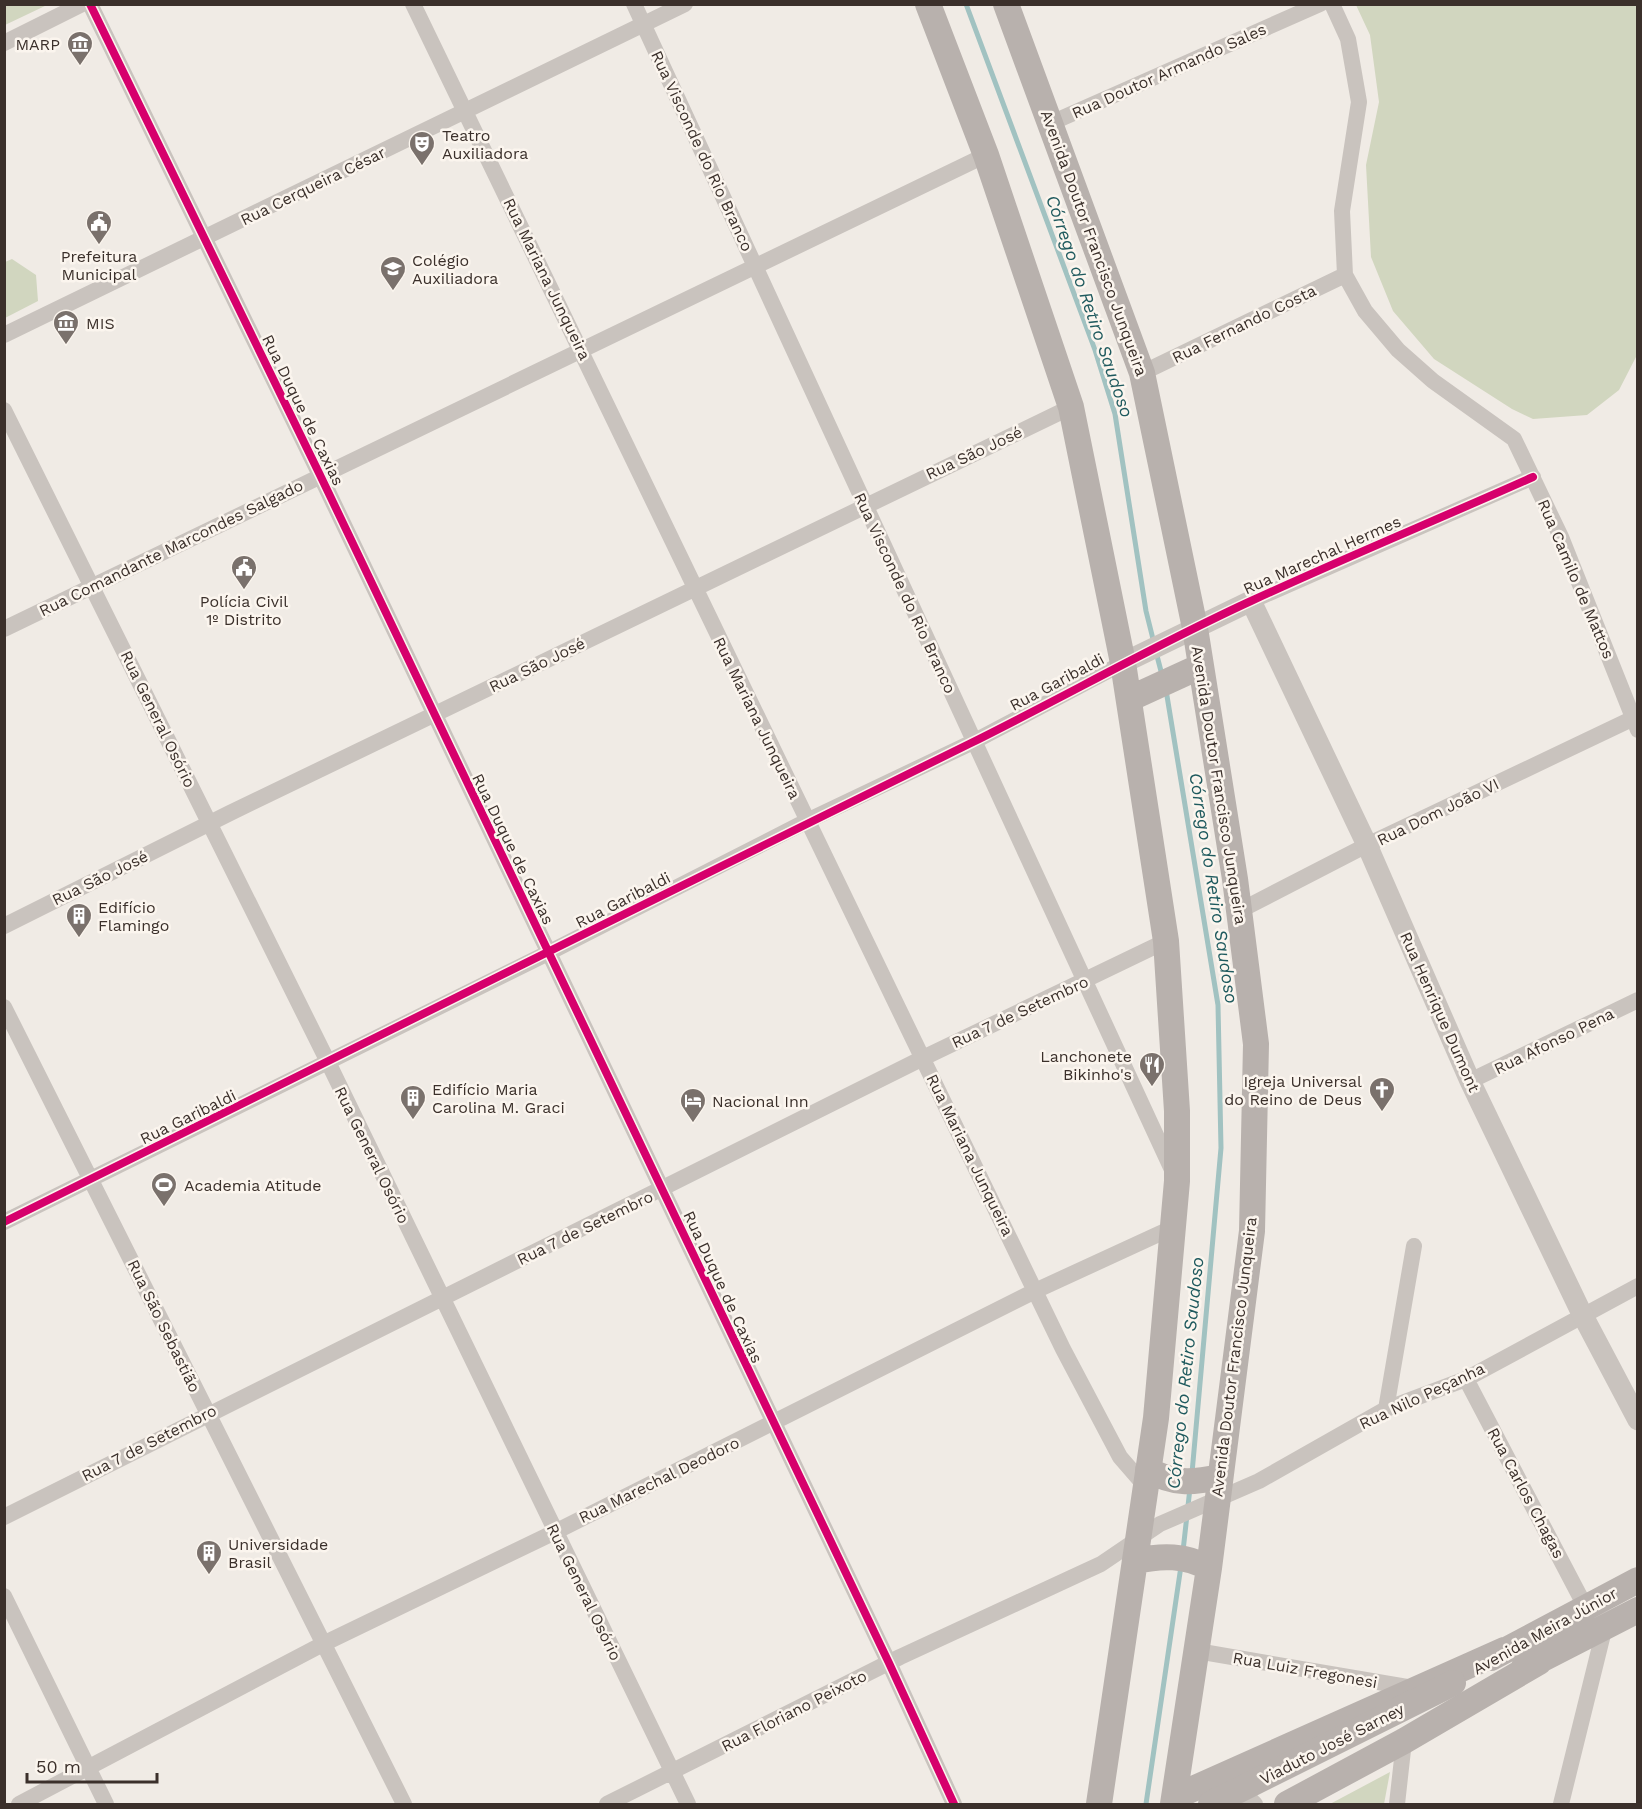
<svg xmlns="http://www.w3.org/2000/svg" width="1642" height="1809" font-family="'Work Sans',sans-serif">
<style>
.green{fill:#d1d6bf}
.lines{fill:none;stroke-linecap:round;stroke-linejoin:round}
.stream{stroke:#a1c2c1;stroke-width:5}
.minor{stroke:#c9c3be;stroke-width:16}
.tertiary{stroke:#c9c3be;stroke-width:21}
.primary{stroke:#b8b1ad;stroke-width:26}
.primary-bridge{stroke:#b8b1ad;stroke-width:26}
.cycleway-casing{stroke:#fbf5ee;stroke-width:11}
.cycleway{stroke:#d6006c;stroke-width:8}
.labels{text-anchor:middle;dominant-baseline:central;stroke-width:5;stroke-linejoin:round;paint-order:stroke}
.poi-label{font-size:16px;fill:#3b302b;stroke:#fbf5ee;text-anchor:start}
.street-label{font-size:16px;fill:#3b302b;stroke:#fbf5ee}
.water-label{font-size:18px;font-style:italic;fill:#1f5a5e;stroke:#fbf5ee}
</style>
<rect width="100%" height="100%" fill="#f0ebe5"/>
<path class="green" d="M5,4H47V5L5,25Z
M1356,5H1637V355L1619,390L1587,415L1533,419L1512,409L1434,359L1393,311L1371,257L1366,165L1379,102L1370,35Z
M12,259L36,275L38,301L5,318V262Z
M1390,1772L1384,1804H1330Z"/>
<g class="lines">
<path class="stream" d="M966,4L1095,350L1115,414L1146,611L1154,643
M1156,652L1162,675
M1166,690L1218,1005L1221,1148L1192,1473
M1183,1551L1190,1488
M1146,1804L1181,1566"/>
<path class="minor" d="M90,4L320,475L889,1663L954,1804
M413,4L1063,1349L1120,1457L1146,1487
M634,4L1173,1172
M1332,4L1348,39L1359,102L1342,211L1345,275L1365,311L1398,350L1433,381L1514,439L1561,537L1638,730
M4,43L82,4
M1051,123L1320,4
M4,335L685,4
M1142,373L1345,275
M4,410L328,1062L688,1804
M1251,601L1533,477
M4,629L986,155
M1239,911L1367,845L1638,716
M4,926L230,813L1071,407
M4,1007L404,1804
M1470,1081L1638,1000
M4,1222L548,953L807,821L973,742L1123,663
M1466,1379L1586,1608
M1386,1409L1414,1246
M4,1517L923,1058L1166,941
M4,1596L106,1804
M1197,1651L1413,1688
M1234,1784L1255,1804
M19,1804L323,1644L555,1532L1035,1291L1174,1227
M607,1804L900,1657L1101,1564L1160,1524L1259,1481L1386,1409L1466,1379L1638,1286
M1397,1804L1404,1741
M1561,1804L1605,1626"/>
<path class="tertiary" d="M1123,663L1251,601L1367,845L1470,1081L1582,1314L1638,1420"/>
<path class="primary" d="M928,4L986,155L1071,407L1123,663L1166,941L1177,1111V1181L1156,1418L1099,1804
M1006,4L1142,373L1195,628L1235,879L1256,1044L1252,1231L1209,1568L1173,1804
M1129,699L1201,666
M1148,1470C1174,1484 1191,1483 1220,1477
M1136,1561C1162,1555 1185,1555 1209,1568
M1491,1658L1638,1580
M1523,1669L1638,1610
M1175,1797L1504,1650
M1287,1804L1404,1741L1539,1662"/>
<path class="primary-bridge" d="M1211,1804L1453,1683"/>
<defs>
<path id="cycleway" d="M90,4L320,475L889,1663L954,1804
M4,1222C327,1064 646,901 969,744C1064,697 1155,645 1251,601C1344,558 1439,519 1533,477"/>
</defs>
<use href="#cycleway" class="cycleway-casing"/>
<use href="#cycleway" class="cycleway"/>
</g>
<defs>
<symbol id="museum-pin" viewBox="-11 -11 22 30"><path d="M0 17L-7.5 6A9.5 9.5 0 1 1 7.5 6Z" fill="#7a716c" stroke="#fbf5ee"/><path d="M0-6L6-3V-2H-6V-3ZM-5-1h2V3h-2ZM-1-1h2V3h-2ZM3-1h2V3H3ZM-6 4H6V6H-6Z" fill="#fff"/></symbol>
<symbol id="theatre-pin" viewBox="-11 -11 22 30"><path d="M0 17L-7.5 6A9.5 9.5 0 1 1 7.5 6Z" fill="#7a716c" stroke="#fbf5ee"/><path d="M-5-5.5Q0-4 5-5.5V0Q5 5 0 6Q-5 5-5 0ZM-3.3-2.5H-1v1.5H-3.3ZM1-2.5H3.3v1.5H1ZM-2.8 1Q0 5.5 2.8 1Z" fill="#fff"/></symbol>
<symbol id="civic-pin" viewBox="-11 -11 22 30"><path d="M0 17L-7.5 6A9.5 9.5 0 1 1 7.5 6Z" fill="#7a716c" stroke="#fbf5ee"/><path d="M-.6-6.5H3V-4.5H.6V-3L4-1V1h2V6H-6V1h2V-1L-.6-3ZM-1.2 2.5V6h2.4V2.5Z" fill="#fff"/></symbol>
<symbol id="school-pin" viewBox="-11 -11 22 30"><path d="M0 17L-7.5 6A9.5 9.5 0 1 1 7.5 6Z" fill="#7a716c" stroke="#fbf5ee"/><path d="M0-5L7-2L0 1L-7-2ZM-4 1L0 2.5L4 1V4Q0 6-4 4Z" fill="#fff"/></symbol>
<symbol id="building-pin" viewBox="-11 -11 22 30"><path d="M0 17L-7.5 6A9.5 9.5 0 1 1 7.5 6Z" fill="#7a716c" stroke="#fbf5ee"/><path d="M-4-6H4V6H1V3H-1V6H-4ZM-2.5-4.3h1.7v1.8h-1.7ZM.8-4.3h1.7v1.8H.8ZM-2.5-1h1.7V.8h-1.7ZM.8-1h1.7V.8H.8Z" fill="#fff"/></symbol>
<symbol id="restaurant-pin" viewBox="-11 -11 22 30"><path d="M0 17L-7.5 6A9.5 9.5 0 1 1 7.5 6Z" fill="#7a716c" stroke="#fbf5ee"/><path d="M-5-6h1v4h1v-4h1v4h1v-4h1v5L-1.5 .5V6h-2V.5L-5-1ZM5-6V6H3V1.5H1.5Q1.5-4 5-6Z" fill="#fff"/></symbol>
<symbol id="church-pin" viewBox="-11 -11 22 30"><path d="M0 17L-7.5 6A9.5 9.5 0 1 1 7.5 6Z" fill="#7a716c" stroke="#fbf5ee"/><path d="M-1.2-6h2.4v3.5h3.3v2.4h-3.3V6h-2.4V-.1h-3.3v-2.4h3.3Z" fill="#fff"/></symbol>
<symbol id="hotel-pin" viewBox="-11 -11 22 30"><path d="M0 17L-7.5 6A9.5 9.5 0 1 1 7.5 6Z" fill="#7a716c" stroke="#fbf5ee"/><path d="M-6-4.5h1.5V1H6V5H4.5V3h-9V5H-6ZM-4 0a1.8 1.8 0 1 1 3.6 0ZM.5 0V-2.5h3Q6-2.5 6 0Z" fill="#fff"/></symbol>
<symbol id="stadium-pin" viewBox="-11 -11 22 30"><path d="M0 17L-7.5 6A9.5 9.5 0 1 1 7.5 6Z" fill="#7a716c" stroke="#fbf5ee"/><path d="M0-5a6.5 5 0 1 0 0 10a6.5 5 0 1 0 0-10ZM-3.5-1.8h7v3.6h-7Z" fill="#fff"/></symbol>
</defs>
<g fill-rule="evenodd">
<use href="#museum-pin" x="65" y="29" width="30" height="40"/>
<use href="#theatre-pin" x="407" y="129" width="30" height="40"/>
<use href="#civic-pin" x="84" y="208" width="30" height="40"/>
<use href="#school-pin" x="378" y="254" width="30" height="40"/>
<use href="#museum-pin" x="51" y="308" width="30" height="40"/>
<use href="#civic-pin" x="229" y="553" width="30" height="40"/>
<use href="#building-pin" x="64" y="901" width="30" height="40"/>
<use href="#restaurant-pin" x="1137" y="1050" width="30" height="40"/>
<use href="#church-pin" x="1367" y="1075" width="30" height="40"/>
<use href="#building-pin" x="398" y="1083" width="30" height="40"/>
<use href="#hotel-pin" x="678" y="1086" width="30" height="40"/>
<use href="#stadium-pin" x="149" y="1170" width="30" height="40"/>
<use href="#building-pin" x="194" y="1538" width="30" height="40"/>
</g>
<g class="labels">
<g class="poi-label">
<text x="60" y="44" text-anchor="end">MARP</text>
<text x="442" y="135">Teatro<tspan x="442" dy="18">Auxiliadora</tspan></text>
<text x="99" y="256" text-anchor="middle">Prefeitura<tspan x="99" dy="18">Municipal</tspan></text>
<text x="412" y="260">Colégio<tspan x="412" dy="18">Auxiliadora</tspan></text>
<text x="86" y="323">MIS</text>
<text x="244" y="601" text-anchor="middle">Polícia Civil<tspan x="244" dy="18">1º Distrito</tspan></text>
<text x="98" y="907">Edifício<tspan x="98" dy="18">Flamingo</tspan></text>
<text x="1132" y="1056" text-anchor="end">Lanchonete<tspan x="1132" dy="18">Bikinho's</tspan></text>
<text x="1362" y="1081" text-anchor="end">Igreja Universal<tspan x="1362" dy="18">do Reino de Deus</tspan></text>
<text x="432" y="1089">Edifício Maria<tspan x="432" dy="18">Carolina M. Graci</tspan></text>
<text x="712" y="1101">Nacional Inn</text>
<text x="184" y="1185">Academia Atitude</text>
<text x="228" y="1544">Universidade<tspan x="228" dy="18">Brasil</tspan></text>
</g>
<g class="street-label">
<text transform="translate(1169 71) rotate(-24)">Rua Doutor Armando Sales</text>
<text transform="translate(702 151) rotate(65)">Rua Visconde do Rio Branco</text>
<text transform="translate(313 186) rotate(-26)">Rua Cerqueira César</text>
<text transform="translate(1094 243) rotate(70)">Avenida Doutor Francisco Junqueira</text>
<text transform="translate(547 279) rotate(64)">Rua Mariana Junqueira</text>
<text transform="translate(1244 324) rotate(-26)">Rua Fernando Costa</text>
<text transform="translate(303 410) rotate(64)">Rua Duque de Caxias</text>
<text transform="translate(974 453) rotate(-25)">Rua São José</text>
<text transform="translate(171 548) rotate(-26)">Rua Comandante Marcondes Salgado</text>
<text transform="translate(1322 555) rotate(-24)">Rua Marechal Hermes</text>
<text transform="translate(1576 579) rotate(67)">Rua Camilo de Mattos</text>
<text transform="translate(905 593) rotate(65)">Rua Visconde do Rio Branco</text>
<text transform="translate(537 665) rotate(-26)">Rua São José</text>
<text transform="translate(1057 682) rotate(-28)">Rua Garibaldi</text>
<text transform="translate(757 718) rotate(64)">Rua Mariana Junqueira</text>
<text transform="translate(158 719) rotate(64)">Rua General Osório</text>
<text transform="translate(1219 785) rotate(81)">Avenida Doutor Francisco Junqueira</text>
<text transform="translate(1438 812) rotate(-26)">Rua Dom João VI</text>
<text transform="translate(513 849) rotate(64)">Rua Duque de Caxias</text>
<text transform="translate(100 878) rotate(-26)">Rua São José</text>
<text transform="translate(623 900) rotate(-27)">Rua Garibaldi</text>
<text transform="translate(1020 1012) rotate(-25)">Rua 7 de Setembro</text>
<text transform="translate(1440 1012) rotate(66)">Rua Henrique Dumont</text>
<text transform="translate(1554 1041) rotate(-26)">Rua Afonso Pena</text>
<text transform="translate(188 1117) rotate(-26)">Rua Garibaldi</text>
<text transform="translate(372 1155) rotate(64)">Rua General Osório</text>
<text transform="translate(970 1155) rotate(64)">Rua Mariana Junqueira</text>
<text transform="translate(585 1228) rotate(-26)">Rua 7 de Setembro</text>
<text transform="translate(723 1287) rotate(65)">Rua Duque de Caxias</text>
<text transform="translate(164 1326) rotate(64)">Rua São Sebastião</text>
<text transform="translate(1234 1357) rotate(-83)">Avenida Doutor Francisco Junqueira</text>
<text transform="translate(1422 1396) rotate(-25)">Rua Nilo Peçanha</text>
<text transform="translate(149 1443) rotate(-27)">Rua 7 de Setembro</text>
<text transform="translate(659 1480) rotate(-26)">Rua Marechal Deodoro</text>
<text transform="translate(1526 1493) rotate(62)">Rua Carlos Chagas</text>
<text transform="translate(584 1592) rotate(64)">Rua General Osório</text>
<text transform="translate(1545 1631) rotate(-29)">Avenida Meira Júnior</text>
<text transform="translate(1305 1670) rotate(10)">Rua Luiz Fregonesi</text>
<text transform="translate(794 1711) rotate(-27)">Rua Floriano Peixoto</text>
<text transform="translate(1332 1744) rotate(-27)">Viaduto José Sarney</text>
</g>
<g class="water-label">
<text transform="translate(1090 306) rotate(71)">Córrego do Retiro Saudoso</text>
<text transform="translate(1214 888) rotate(81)">Córrego do Retiro Saudoso</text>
<text transform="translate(1185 1373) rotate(-84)">Córrego do Retiro Saudoso</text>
</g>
</g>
<rect width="1642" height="1809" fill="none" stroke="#3b302b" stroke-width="12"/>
<path d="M27 1773v9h130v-9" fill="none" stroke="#3b302b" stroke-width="3"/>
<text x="36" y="1773" font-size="18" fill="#3b302b" stroke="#fbf5ee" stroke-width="4.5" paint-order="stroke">50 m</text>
</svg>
